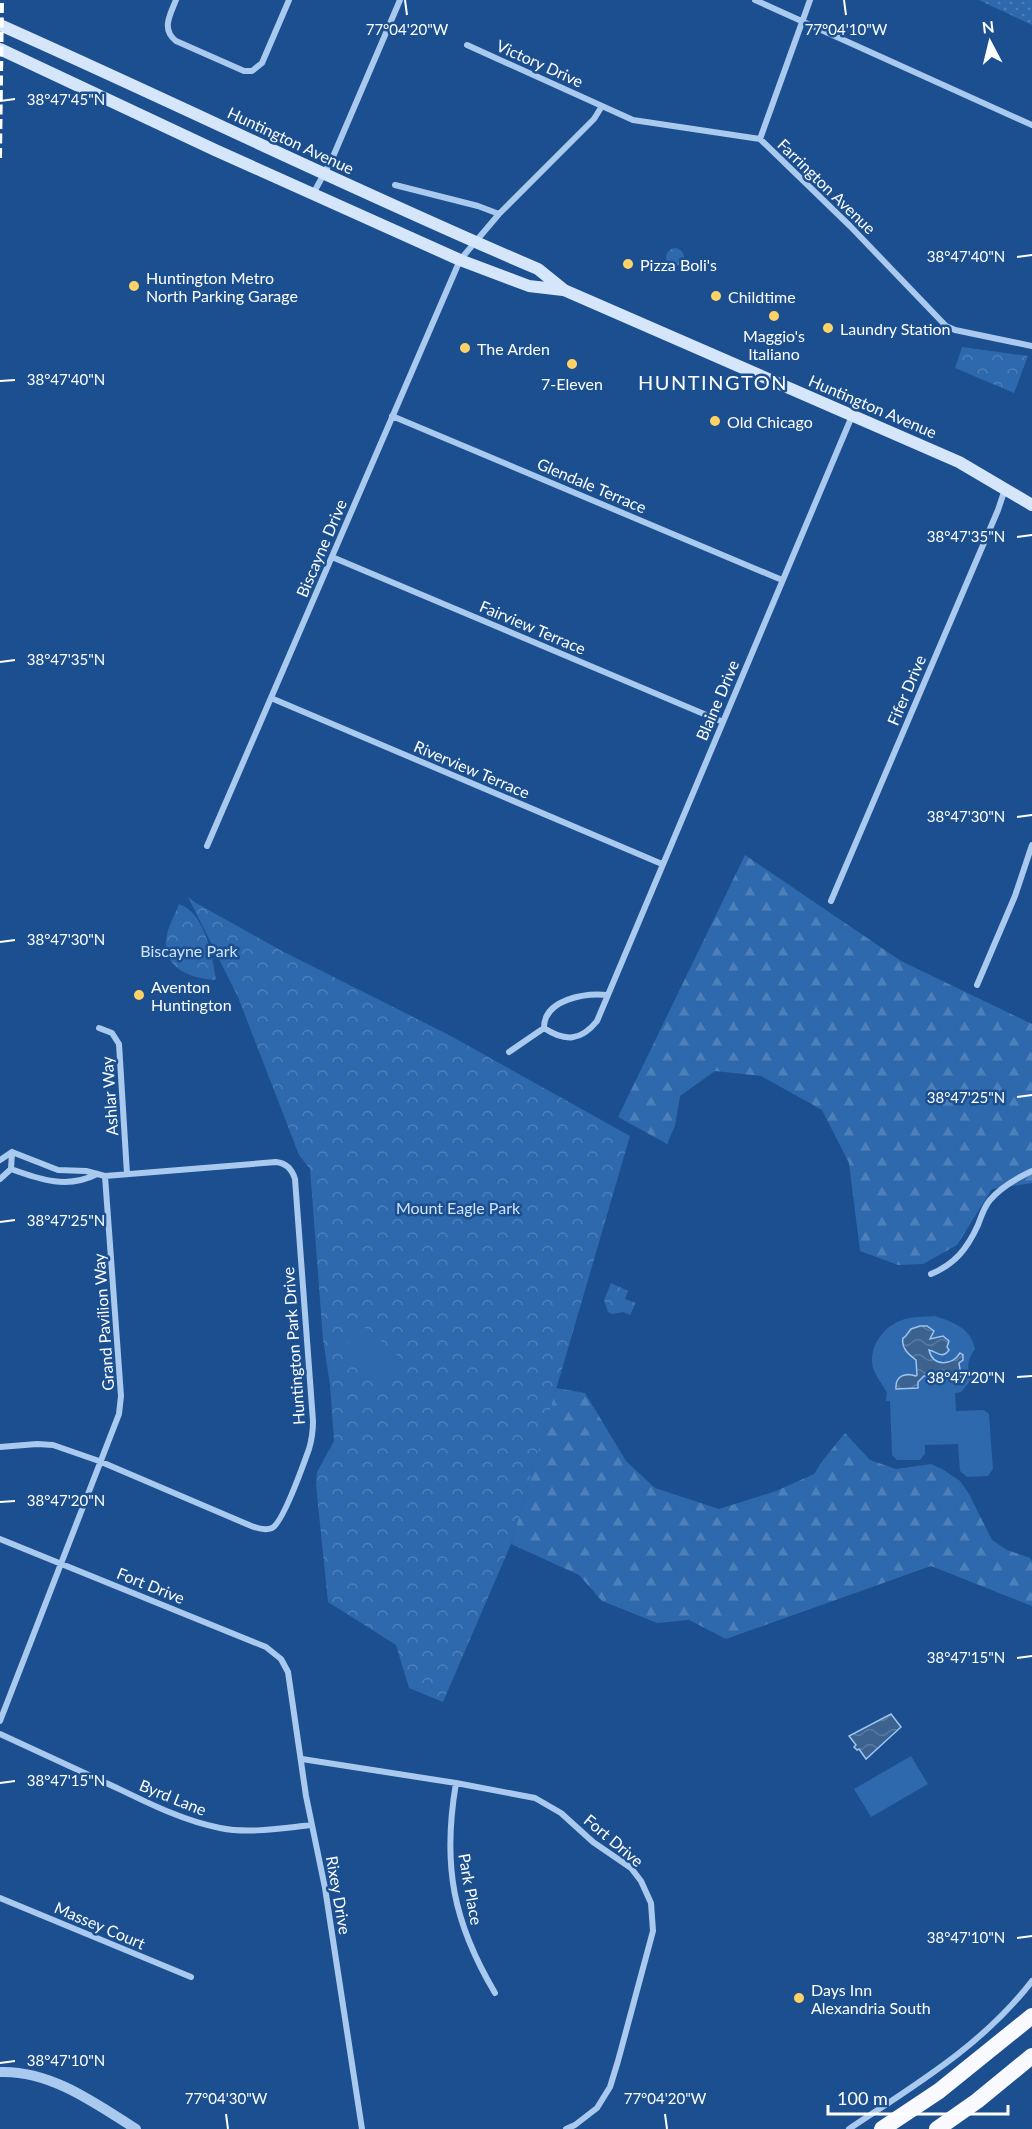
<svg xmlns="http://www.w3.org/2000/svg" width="1032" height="2129" font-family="Lato,sans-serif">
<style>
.grass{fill:url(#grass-dots)}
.forest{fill:url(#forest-firs)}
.park{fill:url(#park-crowns)}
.pitch{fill:#2e69ad}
.water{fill:url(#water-waves);stroke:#9cc4f0;stroke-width:1.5}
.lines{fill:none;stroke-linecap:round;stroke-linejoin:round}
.minor{stroke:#a9c9ee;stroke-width:6}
.tertiary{stroke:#a9c9ee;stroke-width:10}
.secondary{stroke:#d6e6fa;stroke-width:12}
.trunk{stroke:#f8faff;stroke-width:16}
.rail{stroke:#fff;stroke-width:4;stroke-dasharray:10 4.5;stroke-linecap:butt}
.ticks{fill:none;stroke:#fff;stroke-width:2}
.poi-dot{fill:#ffd166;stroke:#1b4f8f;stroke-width:2}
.labels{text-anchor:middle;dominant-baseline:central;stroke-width:5;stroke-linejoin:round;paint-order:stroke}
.street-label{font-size:16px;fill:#fff;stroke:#1b4f8f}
.poi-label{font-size:16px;fill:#fff;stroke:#1b4f8f;text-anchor:start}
.park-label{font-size:16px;fill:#cfe3fa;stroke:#1b4f8f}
.quarter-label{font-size:20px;letter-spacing:1.5px;fill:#fff;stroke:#1b4f8f}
.ticks-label{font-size:15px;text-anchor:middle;fill:#fff;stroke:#1b4f8f;stroke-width:5;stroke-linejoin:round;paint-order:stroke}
</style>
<defs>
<pattern id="grass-dots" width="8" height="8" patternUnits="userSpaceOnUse" patternTransform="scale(1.5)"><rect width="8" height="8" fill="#2e69ad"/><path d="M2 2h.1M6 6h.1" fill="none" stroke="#4d80b9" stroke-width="1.8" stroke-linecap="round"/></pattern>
<pattern id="forest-firs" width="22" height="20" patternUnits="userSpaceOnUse" patternTransform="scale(1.5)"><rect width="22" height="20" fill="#2e69ad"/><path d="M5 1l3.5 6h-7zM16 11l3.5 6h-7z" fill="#4d80b9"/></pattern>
<pattern id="park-crowns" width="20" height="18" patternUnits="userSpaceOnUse" patternTransform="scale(1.5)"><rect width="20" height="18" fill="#2e69ad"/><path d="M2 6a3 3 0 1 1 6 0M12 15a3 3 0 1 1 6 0" fill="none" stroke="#4d80b9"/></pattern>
<pattern id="water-waves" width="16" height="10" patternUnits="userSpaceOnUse" patternTransform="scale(1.5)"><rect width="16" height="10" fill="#3c6290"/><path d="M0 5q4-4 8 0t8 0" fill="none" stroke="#597aa1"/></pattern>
</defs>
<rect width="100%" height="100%" fill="#1b4f8f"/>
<path class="grass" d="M979,0H1032V25Z"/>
<path class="forest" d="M745,855L901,961L1032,1024V1183L992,1189L957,1245L923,1264L898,1265L860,1251L849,1163L822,1110L761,1076L715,1071L680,1096L675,1126L667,1144L618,1117Z
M556,1388L585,1393L626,1461L655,1488L719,1509L776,1491L814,1474L823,1460L845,1433L870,1460L896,1469L931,1464L942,1469L960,1481L969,1494L992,1540L1007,1550L1030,1558L1032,1561V1606L931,1566L726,1639L689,1620L657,1623L602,1601L579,1575L511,1544Z"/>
<path class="park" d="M666 257a9 9 0 1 1 18 0a9 9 0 1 1-18 0Z
M962,347L1028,356L1014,393L955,368Z
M188,897L196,903L282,951L449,1035L630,1136L511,1544L443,1702L409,1688L396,1645L328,1602L316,1485L317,1472L334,1441L330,1385L323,1339L310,1169L299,1155L238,997Z
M179,904C205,912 213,958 216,980C192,979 163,969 166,940C167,928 175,915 179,904Z
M611,1283L628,1291L625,1299L636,1303L630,1315L623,1312L612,1314L608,1312L604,1300Z"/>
<path class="pitch" d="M935,1316C953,1322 971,1328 975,1349C968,1359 965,1368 973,1378L961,1392L955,1393L956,1411L984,1410L989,1414L993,1469L988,1476L967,1477L960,1471L958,1444L925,1445V1454L920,1460H897L892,1455L890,1401H886L887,1393C883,1385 876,1377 873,1368C868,1347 883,1327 902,1320C912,1316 925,1317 935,1316Z
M363,1326L402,1359L383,1380L344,1348Z
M911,1756L928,1784L871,1817L854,1789Z"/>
<path class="water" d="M920,1326H927L934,1331L930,1339L943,1336L949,1341L947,1347L949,1350C942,1360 936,1351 929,1350C933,1367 952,1366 960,1353L963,1355V1360L959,1363L961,1376L959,1380L955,1376H924L918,1382V1388L896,1389C895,1376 905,1372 916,1376L917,1375L916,1360C908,1354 901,1348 903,1338L905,1337L911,1329Z
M891,1714L901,1727L866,1759L859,1749L857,1750L854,1747L856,1745L849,1736Z"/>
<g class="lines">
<path class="minor" d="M176,0C170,15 161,29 176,41L244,71H252L262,63L289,0
M755,0L1032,125
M467,45L633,120L760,139L850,226L946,326L955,330L1032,346
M760,139L810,0
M395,185L478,206L499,214
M313,194L332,159L400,0
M392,416L782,580
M332,557L723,722
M271,698L662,864
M207,846L460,260L499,214L594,119L602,106
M831,901L998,510L1005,489
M977,985L1015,896L1032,845
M99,1028L112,1033L119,1044L127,1174
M544,1028C544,999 585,993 607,995
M509,1052L544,1028C565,1042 581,1041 597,1021L852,416
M0,1160L12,1152
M11,1169C41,1180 68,1189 97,1174
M0,1179L11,1169L12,1152
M931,1274C955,1264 967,1249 978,1225C981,1217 984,1207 990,1200C1001,1187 1017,1178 1032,1171
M0,1447L37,1444L53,1445L99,1461L249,1525C256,1528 265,1531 272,1528C283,1523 304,1463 309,1449C312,1439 313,1430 313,1421L295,1179C292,1169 286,1163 276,1162L105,1176L86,1171L58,1170L12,1152
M0,1539L266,1647L281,1659L288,1672L306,1796L325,1888L362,2129
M0,1721L119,1414L121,1396L105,1176
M0,1734C39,1752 78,1770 117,1788C150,1804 184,1821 220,1828C249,1834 282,1828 312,1825
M302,1759L456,1783L535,1798L561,1813L593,1842L631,1868L641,1881L651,1903L653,1931L618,2061L610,2087L597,2108L575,2125L566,2129
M456,1783C442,1865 453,1922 495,1993
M0,1898L191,1977
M849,2129C915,2085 983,2045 1032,1981"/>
<path class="tertiary" d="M0,2072C50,2070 95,2103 136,2129"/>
<path class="secondary" d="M0,25C180,105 357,192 538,269L564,290L959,462L1032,505
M0,49L215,150L460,260L529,286L563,290"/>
<path class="trunk" d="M882,2129L939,2091L1032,2016
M937,2129L977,2101L1032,2056"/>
<path class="rail" d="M0,158L2,0"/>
</g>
<path class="ticks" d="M405,0L407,15M844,0L846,15M0,101L15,99M1017,257L1032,255M0,381L15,380M1017,537L1032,535M0,662L15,660M1017,817L1032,815M0,942L15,940M1017,1097L1032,1095M0,1222L15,1220M1017,1377L1032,1376M0,1502L15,1501M1017,1658L1032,1656M0,1783L15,1781M1017,1938L1032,1936M0,2063L15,2061M226,2114L228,2129M665,2114L667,2129"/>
<g class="poi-dot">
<circle cx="628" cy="264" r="6"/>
<circle cx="134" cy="286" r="6"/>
<circle cx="716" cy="296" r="6"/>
<circle cx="774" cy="316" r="6"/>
<circle cx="828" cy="328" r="6"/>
<circle cx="465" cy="348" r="6"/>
<circle cx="572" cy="364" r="6"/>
<circle cx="715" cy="421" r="6"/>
<circle cx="139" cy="995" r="6"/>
<circle cx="799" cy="1998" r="6"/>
</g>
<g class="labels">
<g class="street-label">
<text transform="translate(540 63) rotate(24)">Victory Drive</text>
<text transform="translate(291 140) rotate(25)">Huntington Avenue</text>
<text transform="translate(827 186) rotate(44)">Farrington Avenue</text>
<text transform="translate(873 406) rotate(23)">Huntington Avenue</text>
<text transform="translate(592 485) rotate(23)">Glendale Terrace</text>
<text transform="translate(321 548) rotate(-67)">Biscayne Drive</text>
<text transform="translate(533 627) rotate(23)">Fairview Terrace</text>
<text transform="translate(906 690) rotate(-67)">Fifer Drive</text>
<text transform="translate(717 700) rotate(-67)">Blaine Drive</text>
<text transform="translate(472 769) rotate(23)">Riverview Terrace</text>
<text transform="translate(109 1096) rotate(-94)">Ashlar Way</text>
<text transform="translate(103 1322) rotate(-94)">Grand Pavilion Way</text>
<text transform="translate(293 1346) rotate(-94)">Huntington Park Drive</text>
<text transform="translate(151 1585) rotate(22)">Fort Drive</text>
<text transform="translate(173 1797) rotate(22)">Byrd Lane</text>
<text transform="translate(614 1840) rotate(40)">Fort Drive</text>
<text transform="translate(471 1889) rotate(80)">Park Place</text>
<text transform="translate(339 1895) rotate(80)">Rixey Drive</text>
<text transform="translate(100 1925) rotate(23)">Massey Court</text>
</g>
<g class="poi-label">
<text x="640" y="264">Pizza Boli's</text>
<text x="146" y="277">Huntington Metro<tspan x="146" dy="18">North Parking Garage</tspan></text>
<text x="728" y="296">Childtime</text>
<text x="840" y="328">Laundry Station</text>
<text x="774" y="335" text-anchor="middle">Maggio's<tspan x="774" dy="18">Italiano</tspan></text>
<text x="477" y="348">The Arden</text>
<text x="572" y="383" text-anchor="middle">7-Eleven</text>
<text x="727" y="421">Old Chicago</text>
<text x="151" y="986">Aventon<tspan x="151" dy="18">Huntington</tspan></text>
<text x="811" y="1989">Days Inn<tspan x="811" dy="18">Alexandria South</tspan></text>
</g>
<g class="park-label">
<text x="189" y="950">Biscayne Park</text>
<text x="458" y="1207">Mount Eagle Park</text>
</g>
<g class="quarter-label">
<text x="713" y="382">HUNTINGTON</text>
</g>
</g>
<g class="ticks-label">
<text x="407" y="35">77°04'20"W</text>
<text x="846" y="35">77°04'10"W</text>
<text x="66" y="105">38°47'45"N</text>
<text x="966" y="262">38°47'40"N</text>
<text x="66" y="385">38°47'40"N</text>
<text x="966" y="542">38°47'35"N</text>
<text x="66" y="665">38°47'35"N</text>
<text x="966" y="822">38°47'30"N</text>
<text x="66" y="945">38°47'30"N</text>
<text x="966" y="1103">38°47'25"N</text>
<text x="66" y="1226">38°47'25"N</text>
<text x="966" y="1383">38°47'20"N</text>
<text x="66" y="1506">38°47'20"N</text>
<text x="966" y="1663">38°47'15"N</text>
<text x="66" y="1786">38°47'15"N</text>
<text x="966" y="1943">38°47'10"N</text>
<text x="66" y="2066">38°47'10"N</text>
<text x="226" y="2104">77°04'30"W</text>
<text x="665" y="2104">77°04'20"W</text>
</g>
<g transform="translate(990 42) rotate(353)" stroke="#1b4f8f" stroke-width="4.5" paint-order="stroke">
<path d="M0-4.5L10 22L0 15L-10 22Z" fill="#ffffff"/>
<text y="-9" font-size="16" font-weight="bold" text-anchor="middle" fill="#ffffff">N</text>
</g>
<path d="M828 2105v9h180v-9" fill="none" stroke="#ffffff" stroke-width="3"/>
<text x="837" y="2105" font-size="18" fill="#ffffff" stroke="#1b4f8f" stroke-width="4.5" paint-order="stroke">100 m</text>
</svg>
